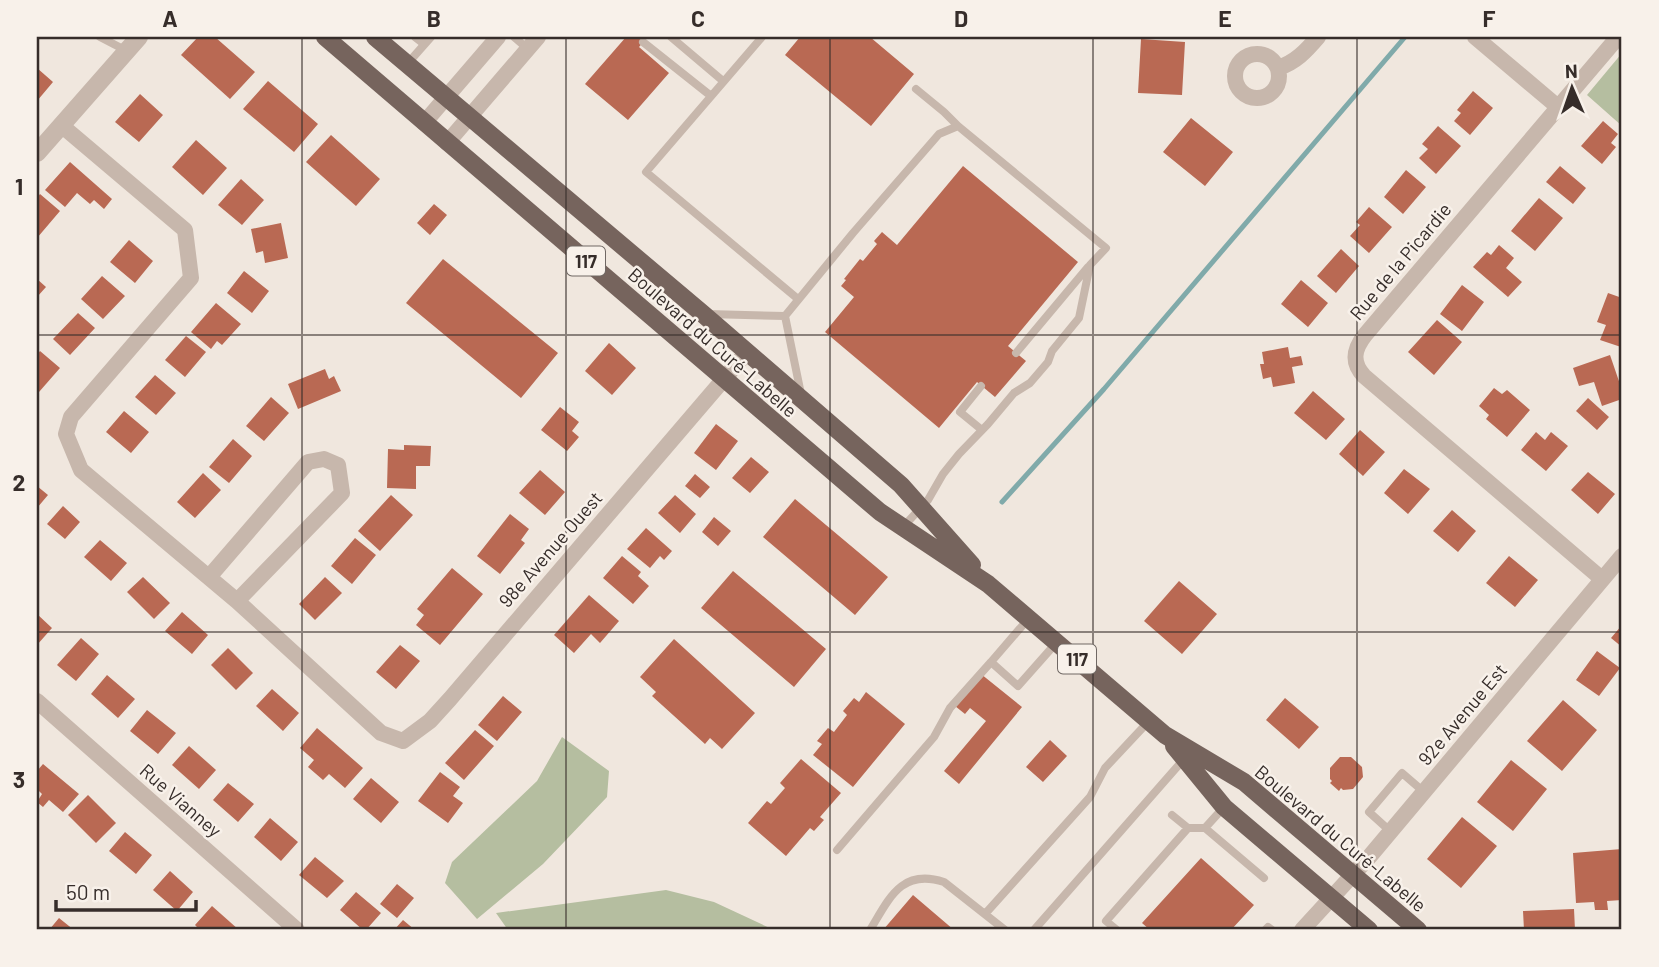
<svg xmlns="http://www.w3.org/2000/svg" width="1659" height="967" font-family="Barlow,sans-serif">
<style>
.green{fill:#b5bea0}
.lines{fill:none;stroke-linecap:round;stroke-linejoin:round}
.stream{stroke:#80aaaa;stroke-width:5}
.building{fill:#b96953}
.service{stroke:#c7b7ac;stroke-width:8}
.minor{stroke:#c7b7ac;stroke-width:16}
.tertiary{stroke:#c7b7ac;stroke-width:18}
.primary{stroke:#76645d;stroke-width:18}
.grid{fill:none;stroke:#362d2a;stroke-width:2;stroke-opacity:0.55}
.labels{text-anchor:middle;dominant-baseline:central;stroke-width:5;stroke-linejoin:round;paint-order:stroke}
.shield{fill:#f8f1ea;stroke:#706864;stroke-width:2}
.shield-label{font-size:18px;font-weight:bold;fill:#362d2a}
.street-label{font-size:19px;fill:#362d2a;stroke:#f8f1ea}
.neatline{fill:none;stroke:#362d2a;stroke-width:2.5}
.grid-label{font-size:23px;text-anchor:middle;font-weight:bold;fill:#362d2a}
</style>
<rect width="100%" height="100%" fill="#f0e7de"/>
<path class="green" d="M1622,53V126L1587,95Z
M562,737L609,771L607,797L543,864L477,919L445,883L452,862L537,781Z
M666,890L714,902L774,930H508L496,913Z"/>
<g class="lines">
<path class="stream" d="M1002,502L1104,389L1405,37"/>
</g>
<path class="building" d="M198,37H215L255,72L230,99L181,55Z
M626,37L630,39L632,37H648L639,47L669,73L628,120L585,84Z
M800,37H870L914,74L871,126L785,55Z
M1141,39L1185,42L1182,95L1138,93Z
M37,68L53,82L37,101Z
M268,81L318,124L294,152L243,109Z
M1473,91L1493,108L1470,135L1454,121L1461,113L1457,110Z
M140,94L163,115L139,142L115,122Z
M1191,118L1233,152L1205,186L1163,152Z
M1603,121L1618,134L1611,143L1616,147L1602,164L1581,146Z
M1438,126L1461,146L1436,174L1419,158L1428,149L1422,144Z
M331,135L380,179L356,206L306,162Z
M196,140L227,168L203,195L172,167Z
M70,162L112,199L104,209L94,200L90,204L77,193L65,207L45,190Z
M963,166L1078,262L1008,346L1026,361L995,397L977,382L939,428L825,332L854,297L841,286L846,280L844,279L860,259L863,261L877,244L874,241L882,232L897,245Z
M1560,166L1586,188L1573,204L1546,182Z
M1406,170L1426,187L1403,214L1384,197Z
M241,179L264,200L242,225L218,205Z
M40,194L60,211L37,238V198Z
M1539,198L1563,218L1535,251L1511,231Z
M434,204L447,215L430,235L417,223Z
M1369,207L1392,227L1369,253L1350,236L1360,225L1356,222Z
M281,223L288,258L265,263L263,251L256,253L251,229Z
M129,240L153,261L135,283L110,262Z
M1499,245L1514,258L1506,268L1522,282L1508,297L1473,267L1487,252L1491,255Z
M1341,249L1359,266L1336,293L1317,276Z
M443,259L558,353L521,398L406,303Z
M244,271L269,291L252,313L227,293Z
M102,276L125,296L103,319L81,299Z
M37,279L46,287L37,297Z
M1301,280L1328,303L1308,327L1281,304Z
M1462,285L1484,302L1462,331L1440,314Z
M1608,293L1622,298V343L1621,347L1600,340L1606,325L1597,322Z
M216,303L241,324L222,345L217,341L211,349L191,332Z
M78,313L95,328L70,355L53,339Z
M1437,320L1462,342L1434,375L1408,352Z
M186,336L206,352L185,377L165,360Z
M609,343L636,368L612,395L585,371Z
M1288,347L1290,358L1301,356L1303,365L1292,367L1295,383L1273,387L1271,377L1263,379L1260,364H1264L1262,352Z
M40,351L60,368L39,392L37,391V355Z
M1610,355L1622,390V399L1602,406L1594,382L1579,386L1573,368Z
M325,369L329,379L334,376L341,391L298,409L288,384Z
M155,375L176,393L156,415L135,397Z
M1494,388L1502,394L1507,390L1530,410L1507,437L1486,419L1489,415L1479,406Z
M1313,391L1345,419L1326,440L1294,413Z
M271,397L289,413L264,441L246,426Z
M1588,398L1609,417L1597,430L1576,411Z
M560,407L579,422L572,431L579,437L567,451L541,430Z
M124,411L149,432L131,453L106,432Z
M716,424L738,441L716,470L694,453Z
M1360,430L1385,452L1363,476L1339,454Z
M1536,432L1545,440L1551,432L1568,446L1546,471L1521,450Z
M233,439L252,456L229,483L209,467Z
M404,445L431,446L430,466H416V489L387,488L388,449L404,450Z
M751,457L769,472L750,493L732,478Z
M1404,469L1430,489L1408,514L1384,493Z
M540,470L565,492L545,515L519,493Z
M1588,472L1615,494L1598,514L1571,490Z
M203,473L221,490L195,518L177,502Z
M695,474L710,487L700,498L685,486Z
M37,486L48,495L37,508Z
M391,495L413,515L380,551L358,531Z
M675,495L696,514L680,533L658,513Z
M795,499L888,577L855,615L763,537Z
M63,506L80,522L65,539L47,524Z
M1452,510L1476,531L1458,552L1433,531Z
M510,514L529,529L521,540L525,543L500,574L477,556Z
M714,517L731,531L718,546L702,532Z
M646,528L672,551L664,560L660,556L650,568L627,549Z
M355,538L376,555L352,584L331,566Z
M100,540L127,563L111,581L84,557Z
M622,556L641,572L638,576L649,586L633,604L603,578Z
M1509,556L1538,580L1515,607L1486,583Z
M452,568L483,594L440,645L416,625L424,615L417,609Z
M733,571L826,649L794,687L701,608Z
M143,577L170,603L154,619L127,592Z
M325,577L342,593L315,620L299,604Z
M1179,581L1217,614L1182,654L1144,621Z
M589,595L619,621L600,643L591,634L574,653L554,635Z
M182,612L208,635L192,654L165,631Z
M37,614L52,628L37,645Z
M1622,625V647L1611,638Z
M81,638L99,654L76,681L57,665Z
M674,639L755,713L722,749L710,738L705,744L652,696L656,692L640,677Z
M400,645L420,661L396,689L376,672Z
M228,648L253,673L236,690L211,665Z
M1597,651L1620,668L1599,696L1576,680Z
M981,674L1022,707L959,784L944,771L986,721L970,708L965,714L955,706Z
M107,675L135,699L118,718L91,694Z
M272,689L299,713L283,731L256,706Z
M866,692L905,724L853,787L813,755L822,744L817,741L828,728L834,732L847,715L843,711L854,698L859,702Z
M503,696L522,712L497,741L478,725Z
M1285,698L1319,727L1299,749L1266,720Z
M1563,700L1597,730L1562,771L1527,741Z
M147,710L176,733L158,754L130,731Z
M317,728L363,768L345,788L329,774L323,780L308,767L314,760L300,748Z
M475,730L494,746L464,780L445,763Z
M1050,740L1067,756L1043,782L1026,767Z
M189,746L216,770L199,789L172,765Z
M1340,757H1351L1362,767L1363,777L1353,789L1343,790L1341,788L1339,791L1330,783L1332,781L1330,779V768Z
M801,759L841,793L820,817L824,820L814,831L810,828L786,856L748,823L767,801L771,804L785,788L780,783Z
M1511,760L1547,789L1513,831L1477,802Z
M43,764L79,794L63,812L49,800L43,807L37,802L42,794L37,789V771Z
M440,772L460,787L453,796L463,803L448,823L418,801Z
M371,778L399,802L381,823L353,799Z
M228,783L254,804L238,822L213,800Z
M88,795L116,823L96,843L68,815Z
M1462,817L1497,846L1461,888L1427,859Z
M270,818L298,842L281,861L254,837Z
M125,832L152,855L136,874L109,851Z
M1622,849V900L1607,901L1608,910H1595L1594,902L1576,903L1573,853Z
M315,857L344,881L327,898L299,875Z
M1201,858L1254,905L1231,930H1150L1142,923Z
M170,871L193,892L177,911L153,890Z
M397,884L414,898L397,918L380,904Z
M356,892L381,913L366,930H363L340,910Z
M913,895L954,930H883Z
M212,906L239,930H200L195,925Z
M1574,909L1575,930H1524L1523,911Z
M59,918L74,930H49Z
M403,920L415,930H394Z"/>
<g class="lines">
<path class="service" d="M100,37L127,51
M415,37L424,44
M514,37L528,49
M671,37L723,81
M762,37L646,172L798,299
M643,42L711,96
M408,63L431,37
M916,89L944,112L958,126
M707,314L785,316
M1016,353L1088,267
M981,386L960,412L982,430
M801,394L785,316L853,233L939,134L958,126L1106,248L1090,265L1079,318L1052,351L1048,362L1030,383L1014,393L988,424L959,454L943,474L928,500L903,527
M1029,618L991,662L1018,686L1057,642
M1224,807L1205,828L1264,878
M1172,815L1188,828H1205
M1390,831L1369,812L1402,773L1424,792
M837,850L934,737L950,708L991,662
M985,914L1090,797L1105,768L1149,721
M870,930C889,899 901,868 944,882L1005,930
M1034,930L1184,759
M1117,930L1106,921L1188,828
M1265,930L1268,927L1272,930"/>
<path class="minor" d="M1475,37L1558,107
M1235 76a22 22 0 1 1 44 0a22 22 0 1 1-44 0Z
M1278,68C1296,62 1306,51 1318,37
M424,123L498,37
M61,125L185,230L191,278L71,417L66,434L81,470L237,601L381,733L403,741L430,721L450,699L747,352
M447,143L538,37
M209,577L308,462L324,459L338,465L342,493L237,601
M1602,579L1364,376C1351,362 1354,349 1365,335L1618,37
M37,701L297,930
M1302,930L1370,856L1622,556"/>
<path class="tertiary" d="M37,153L139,37"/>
<path class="primary" d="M325,37L880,512L988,584L1165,735L1244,782L1418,930
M375,37L703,314L901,485L972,565
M1174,746L1224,807L1369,930"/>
</g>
<path class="grid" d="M302,37V930M566,37V930M830,37V930M1093,37V930M1357,37V930M37,335H1622M37,632H1622"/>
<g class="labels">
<g class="shield">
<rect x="567" y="246.5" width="38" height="29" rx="5"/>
<rect x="1058" y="644.5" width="38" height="29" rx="5"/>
</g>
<g class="shield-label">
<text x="586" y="261">117</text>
<text x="1077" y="659">117</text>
</g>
<g class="street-label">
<text transform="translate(1400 261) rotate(-50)">Rue de la Picardie</text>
<text transform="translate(713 342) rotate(41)">Boulevard du Curé-Labelle</text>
<text transform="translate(550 549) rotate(-49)">98e Avenue Ouest</text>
<text transform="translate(1462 714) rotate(-50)">92e Avenue Est</text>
<text transform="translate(181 800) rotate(41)">Rue Vianney</text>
<text transform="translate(1341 838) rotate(40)">Boulevard du Curé-Labelle</text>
</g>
</g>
<rect width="1659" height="967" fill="none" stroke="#f8f1ea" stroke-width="77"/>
<g transform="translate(1572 88) rotate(358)" stroke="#f8f1ea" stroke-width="5" paint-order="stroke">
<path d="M0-5L12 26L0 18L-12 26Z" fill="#362d2a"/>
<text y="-10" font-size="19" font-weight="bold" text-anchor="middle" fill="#362d2a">N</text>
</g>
<path d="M56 900v10h140v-10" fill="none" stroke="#362d2a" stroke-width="3.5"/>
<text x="66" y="900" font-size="21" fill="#362d2a" stroke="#f8f1ea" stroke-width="5" paint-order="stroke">50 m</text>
<rect x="38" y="38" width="1582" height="890" class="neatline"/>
<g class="grid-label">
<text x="170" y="27">A</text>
<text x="434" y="27">B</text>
<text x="698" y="27">C</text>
<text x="961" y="27">D</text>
<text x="1225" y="27">E</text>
<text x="1489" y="27">F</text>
<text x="19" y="195">1</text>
<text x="19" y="491">2</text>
<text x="19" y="788">3</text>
</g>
</svg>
